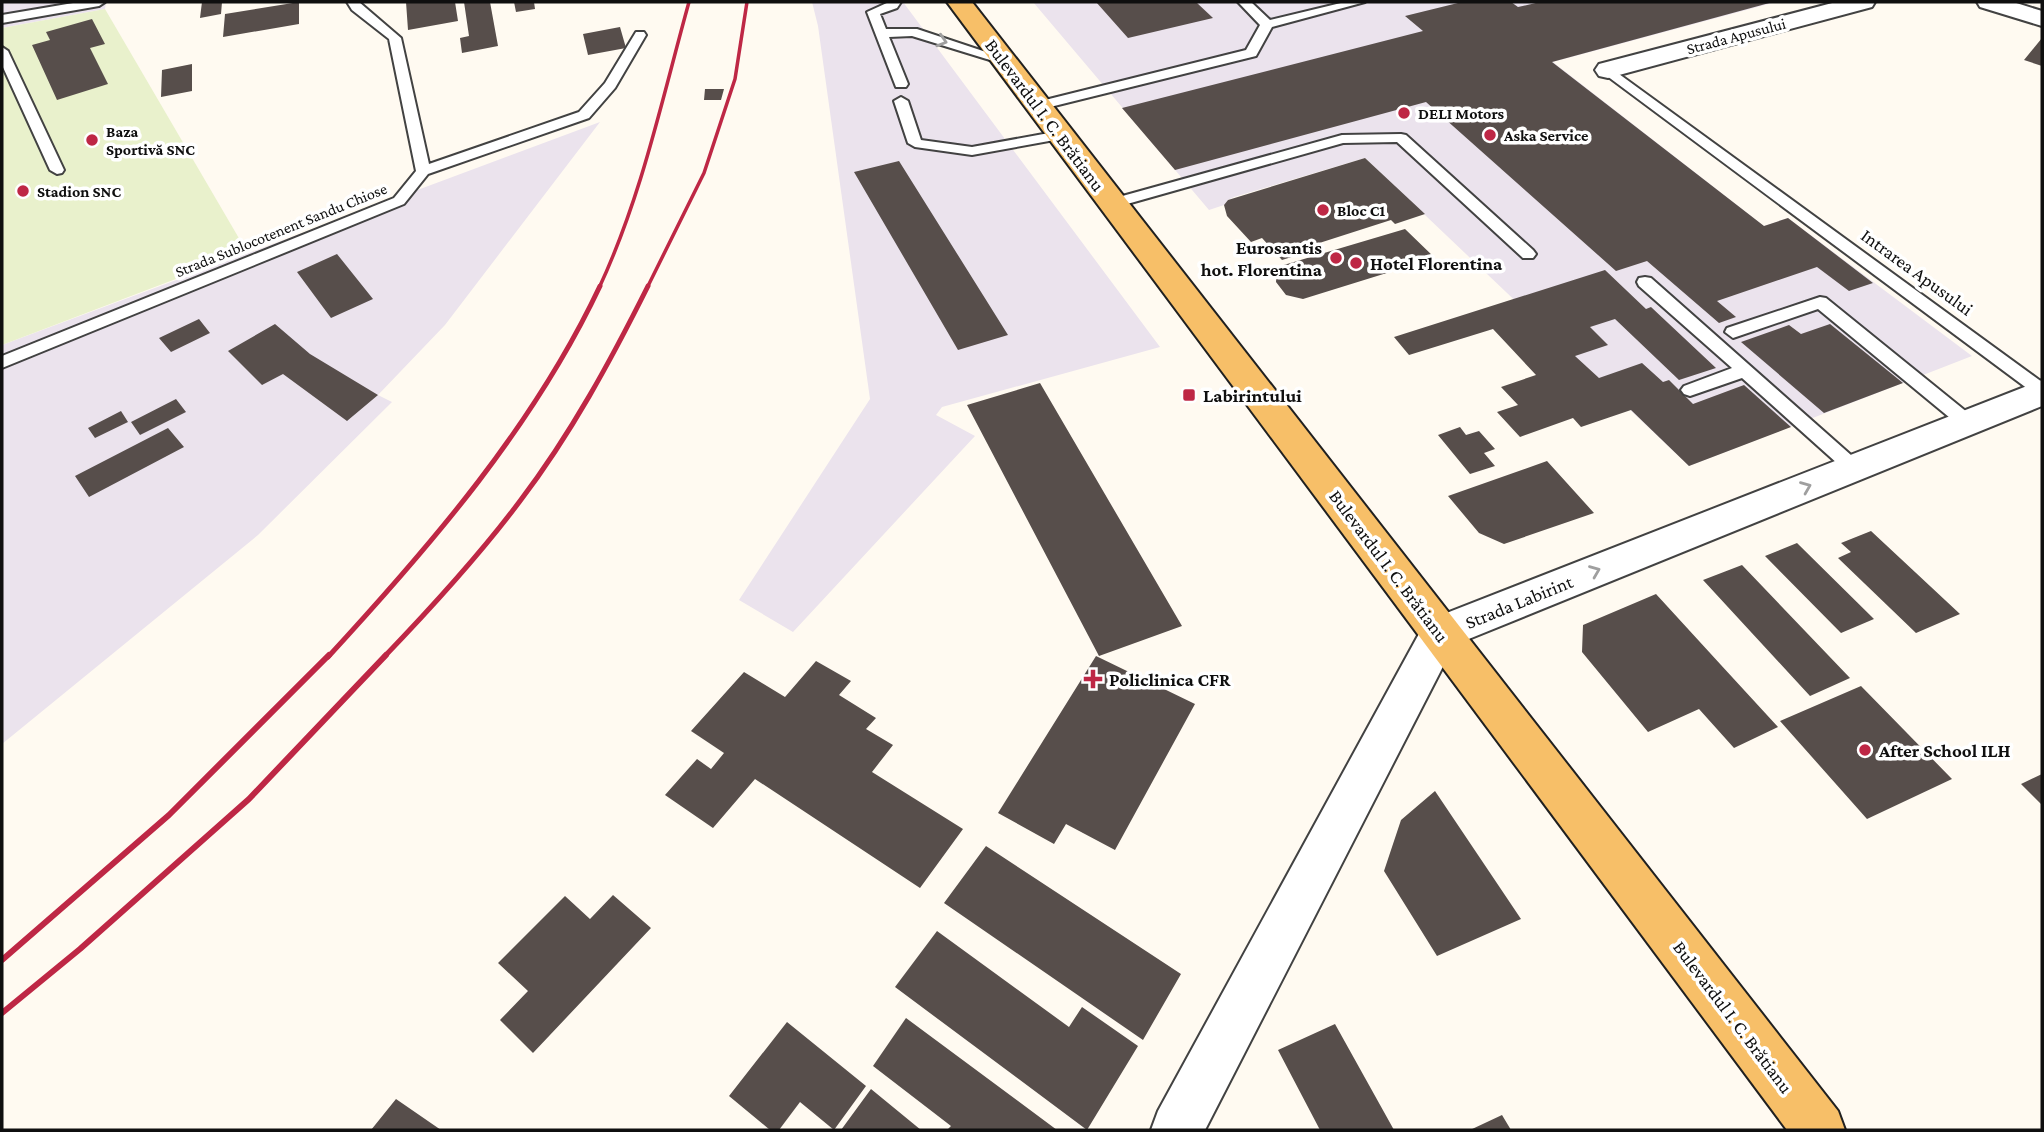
<svg xmlns="http://www.w3.org/2000/svg" width="2044" height="1132" font-family="'Crimson Pro',serif">
<style>
.industrial{fill:#ebe3ed}
.pitch{fill:#e9f1cc}
.building{fill:#574e4b}
.lines{fill:none;stroke-linecap:round;stroke-linejoin:round}
.lane-casing{stroke:#424242;stroke-width:4}
.street-casing{stroke:#424242;stroke-width:4}
.primary-casing{stroke:#202020;stroke-width:4}
.lane{fill:#fff;fill-rule:evenodd}
.street{fill:#fff;fill-rule:evenodd}
.primary{fill:#f7bf68;fill-rule:evenodd}
.rail-far2{stroke:#be2745;stroke-width:3.5}
.rail-far1{stroke:#be2745;stroke-width:5}
.rail{stroke:#be2745;stroke-width:6}
.oneway{stroke:#9f9f9f}
.poi-dot{fill:#be2745;stroke:#fff;stroke-width:2.5}
.labels{text-anchor:middle;dominant-baseline:central;stroke-width:7;stroke-linejoin:round;paint-order:stroke}
.far-street-label{font-size:16px;fill:#0f0f0f;stroke:#fff}
.far-poi-label{font-size:16px;font-weight:bold;fill:#0f0f0f;stroke:#fff;text-anchor:start}
.street-label{font-size:19px;fill:#0f0f0f;stroke:#fff}
.poi-label{font-size:19px;font-weight:bold;fill:#0f0f0f;stroke:#fff;text-anchor:start}
</style>
<rect width="100%" height="100%" fill="#fffaf1"/>
<path class="industrial" d="M2,2H106L105,9L2,28Z
M812,2H903L1160,347L942,407L936,415L975,436L793,632L739,600L870,399L818,26Z
M1033,2H1776L1553,62L1764,226L1788,218L1972,356L1689,466L1365,158L1234,197L1228,200L1224,205L1209,210Z
M600,122L445,325L378,395L392,402L258,535L2,744V345Z"/>
<path class="pitch" d="M105,9L247,252L2,345V28Z"/>
<path class="building" d="M202,2H222L221,14L200,18Z
M299,2V24L223,37L225,14Z
M406,2H455L458,21L408,30Z
M464,2H490L498,46L462,53L460,38L469,36Z
M514,2H534L535,9L516,12Z
M1096,2H1196L1213,18L1128,38Z
M1462,2H1511L1518,7L1540,2H1773L1552,62L1764,226L1788,218L1873,283L1849,291L1817,267L1717,301L1736,317L1719,323L1647,261L1616,271L1426,102L1175,170L1122,108L1423,31L1405,16Z
M92,19L105,44L90,48L108,84L57,100L32,45L50,40L46,32Z
M620,27L626,48L588,55L583,34Z
M2042,38V66L2024,60Z
M192,64V91L161,97L162,70Z
M705,89H724L721,100H704Z
M1365,158L1425,214L1395,224L1391,220L1310,246L1314,250L1282,260L1262,238L1251,242L1227,216L1224,205L1228,200Z
M899,161L1008,335L958,350L854,172Z
M1405,229L1435,258L1303,299L1286,295L1276,282L1277,267Z
M337,254L373,299L331,318L297,272Z
M1605,270L1646,309L1651,307L1716,368L1679,380L1615,319L1590,327L1608,345L1575,356L1599,378L1642,363L1663,382L1669,380L1693,404L1744,385L1791,427L1689,466L1631,410L1581,427L1573,418L1520,437L1497,412L1518,405L1501,387L1536,375L1493,329L1409,355L1394,337Z
M199,319L210,333L171,352L159,338Z
M275,324L310,354L378,395L347,421L283,374L262,385L228,351Z
M1830,324L1903,383L1824,413L1741,342L1789,325L1801,334Z
M1040,383L1182,626L1099,656L967,405Z
M176,399L186,412L140,435L131,422Z
M121,411L128,422L95,438L88,428Z
M1460,427L1466,435L1479,431L1495,449L1484,453L1495,466L1470,474L1438,435Z
M168,428L184,447L89,497L75,476Z
M1547,461L1594,513L1504,544L1479,533L1448,496Z
M1871,531L1960,614L1916,633L1838,558L1851,552L1841,543Z
M1797,543L1874,619L1841,633L1765,556Z
M1742,565L1850,678L1810,696L1703,580Z
M1656,594L1721,665L1778,727L1734,748L1699,709L1648,732L1582,652L1583,625Z
M1096,656L1195,704L1115,850L1066,824L1054,844L998,813Z
M816,661L851,681L839,695L876,718L866,729L893,745L872,772L963,829L920,888L755,779L713,828L665,795L697,759L711,769L724,753L691,731L744,672L785,697Z
M1861,686L1952,779L1867,819L1780,721Z
M2042,774V805L2021,784Z
M1435,791L1521,919L1437,956L1384,871L1401,820Z
M986,846L1181,974L1143,1040L944,903Z
M613,895L651,928L533,1053L500,1020L528,991L498,963L565,896L590,919Z
M937,931L1069,1027L1082,1007L1138,1046L1087,1130L895,987Z
M906,1018L1057,1130H947L951,1126L873,1066Z
M787,1022L866,1086L834,1130L800,1102L779,1130H770L729,1096Z
M1335,1024L1394,1130H1320L1278,1050Z
M871,1089L921,1130H841Z
M396,1099L441,1130H371Z
M1502,1115L1511,1130H1470Z"/>
<g class="lines">
<defs>
<path id="lane" d="M79,2H105L99,6L2,23V15Z
M347,2H359L401,38L429,164L579,112L605,83L636,32H644L646,35L615,88L589,118L428,174L404,204L2,368V356L394,198L416,171L389,39L352,10Z
M889,2H901L897,8L880,14L886,29H917L1010,60L1003,64L912,36L889,37L908,84L906,87H896L867,12Z
M1238,2H1251L1270,20L1345,2H1365L1272,27L1256,56L1038,110L1031,106L1033,103L1246,50L1260,25Z
M2,47L8,51L64,170L62,173L57,174L50,170L2,65Z
M1608,66L2042,382V397L2036,395L1603,73L1601,70Z
M901,97L908,101L921,140L972,147L1060,131L1067,135L1060,139L972,155L915,147L908,143L894,101Z
M1401,134L1406,135L1533,250L1536,254L1533,258H1523L1397,142L1343,143L1113,208L1106,203L1108,200L1342,135Z
M1645,277L1651,278L1860,463L1863,468L1860,473H1848L1742,378L1690,396L1684,394L1681,390L1684,386L1732,368L1639,286L1637,282L1639,278Z
M1820,297L1826,298L1973,417L1976,422L1973,427H1961L1818,309L1733,338L1725,332L1727,328Z"/>
<path id="street" d="M1836,2H1875L1872,7L1608,78L1599,76L1595,70L1599,64Z
M1977,2H2013L2042,11V26L1980,7Z
M2042,380V406L1454,645L1205,1130H1151L1158,1111L1426,621Z"/>
<path id="primary" d="M947,2H972L1838,1111L1845,1130H1787Z"/>
</defs>
<use href="#lane" class="lane-casing"/>
<use href="#street" class="street-casing"/>
<use href="#primary" class="primary-casing"/>
<use href="#lane" class="lane"/>
<use href="#street" class="street"/>
<use href="#primary" class="primary"/>
<path class="rail-far2" d="M599,288C642,196 662,99 689,2
M647,288L704,173L735,79L747,2"/>
<path class="rail-far1" d="M328,657C432,544 534,426 600,286
M384,657C432,607 479,556 520,501C571,434 611,360 648,286"/>
<path class="rail" d="M2,960L169,815L329,655
M2,1013L80,949L249,799L386,655"/>
</g>
<defs><path id="oneway-chevron" d="M-2-3.5L2.5 0L-2 3.5" fill="none" stroke-width="1.6" stroke-linecap="round" stroke-linejoin="round" transform="scale(1.75)"/></defs>
<g class="oneway">
<use href="#oneway-chevron" transform="translate(942 41) rotate(17)"/>
<use href="#oneway-chevron" transform="translate(1806 487) rotate(-22)"/>
<use href="#oneway-chevron" transform="translate(1595 571) rotate(-22)"/>
</g>
<g class="poi-dot">
<circle cx="1404" cy="113" r="7"/>
<circle cx="1490" cy="135" r="7"/>
<circle cx="92" cy="140" r="7"/>
<circle cx="23" cy="191" r="7"/>
<circle cx="1323" cy="210" r="7"/>
<circle cx="1336" cy="258" r="7"/>
<circle cx="1356" cy="263" r="7"/>
<rect x="1182" y="388" width="14" height="14" rx="3.5"/>
<path d="M1089.5 668.5h7v7h7v7h-7v7h-7v-7h-7v-7h7z"/>
<circle cx="1865" cy="750" r="7"/>
</g>
<g class="labels">
<g class="far-street-label">
<text transform="translate(1736 36) rotate(-15)">Strada Apusului</text>
<text transform="translate(281 230) rotate(-22)">Strada Sublocotenent Sandu Chiose</text>
</g>
<g class="far-poi-label">
<text x="1418" y="113">DELI Motors</text>
<text x="106" y="131">Baza<tspan x="106" dy="18">Sportivă SNC</tspan></text>
<text x="1504" y="135">Aska Service</text>
<text x="37" y="191">Stadion SNC</text>
<text x="1337" y="210">Bloc C1</text>
</g>
<g class="street-label">
<text transform="translate(1045 115) rotate(53)">Bulevardul I. C. Brătianu</text>
<text transform="translate(1917 272) rotate(36)">Intrarea Apusului</text>
<text transform="translate(1389 566) rotate(53)">Bulevardul I. C. Brătianu</text>
<text transform="translate(1519 602) rotate(-22)">Strada Labirint</text>
<text transform="translate(1733 1017) rotate(53)">Bulevardul I. C. Brătianu</text>
</g>
<g class="poi-label">
<text x="1322" y="247" text-anchor="end">Eurosantis<tspan x="1322" dy="22">hot. Florentina</tspan></text>
<text x="1370" y="263">Hotel Florentina</text>
<text x="1203" y="395">Labirintului</text>
<text x="1109" y="679">Policlinica CFR</text>
<text x="1879" y="750">After School ILH</text>
</g>
</g>
<rect width="2044" height="1132" fill="none" stroke="#0f0f0f" stroke-width="7"/>
</svg>
